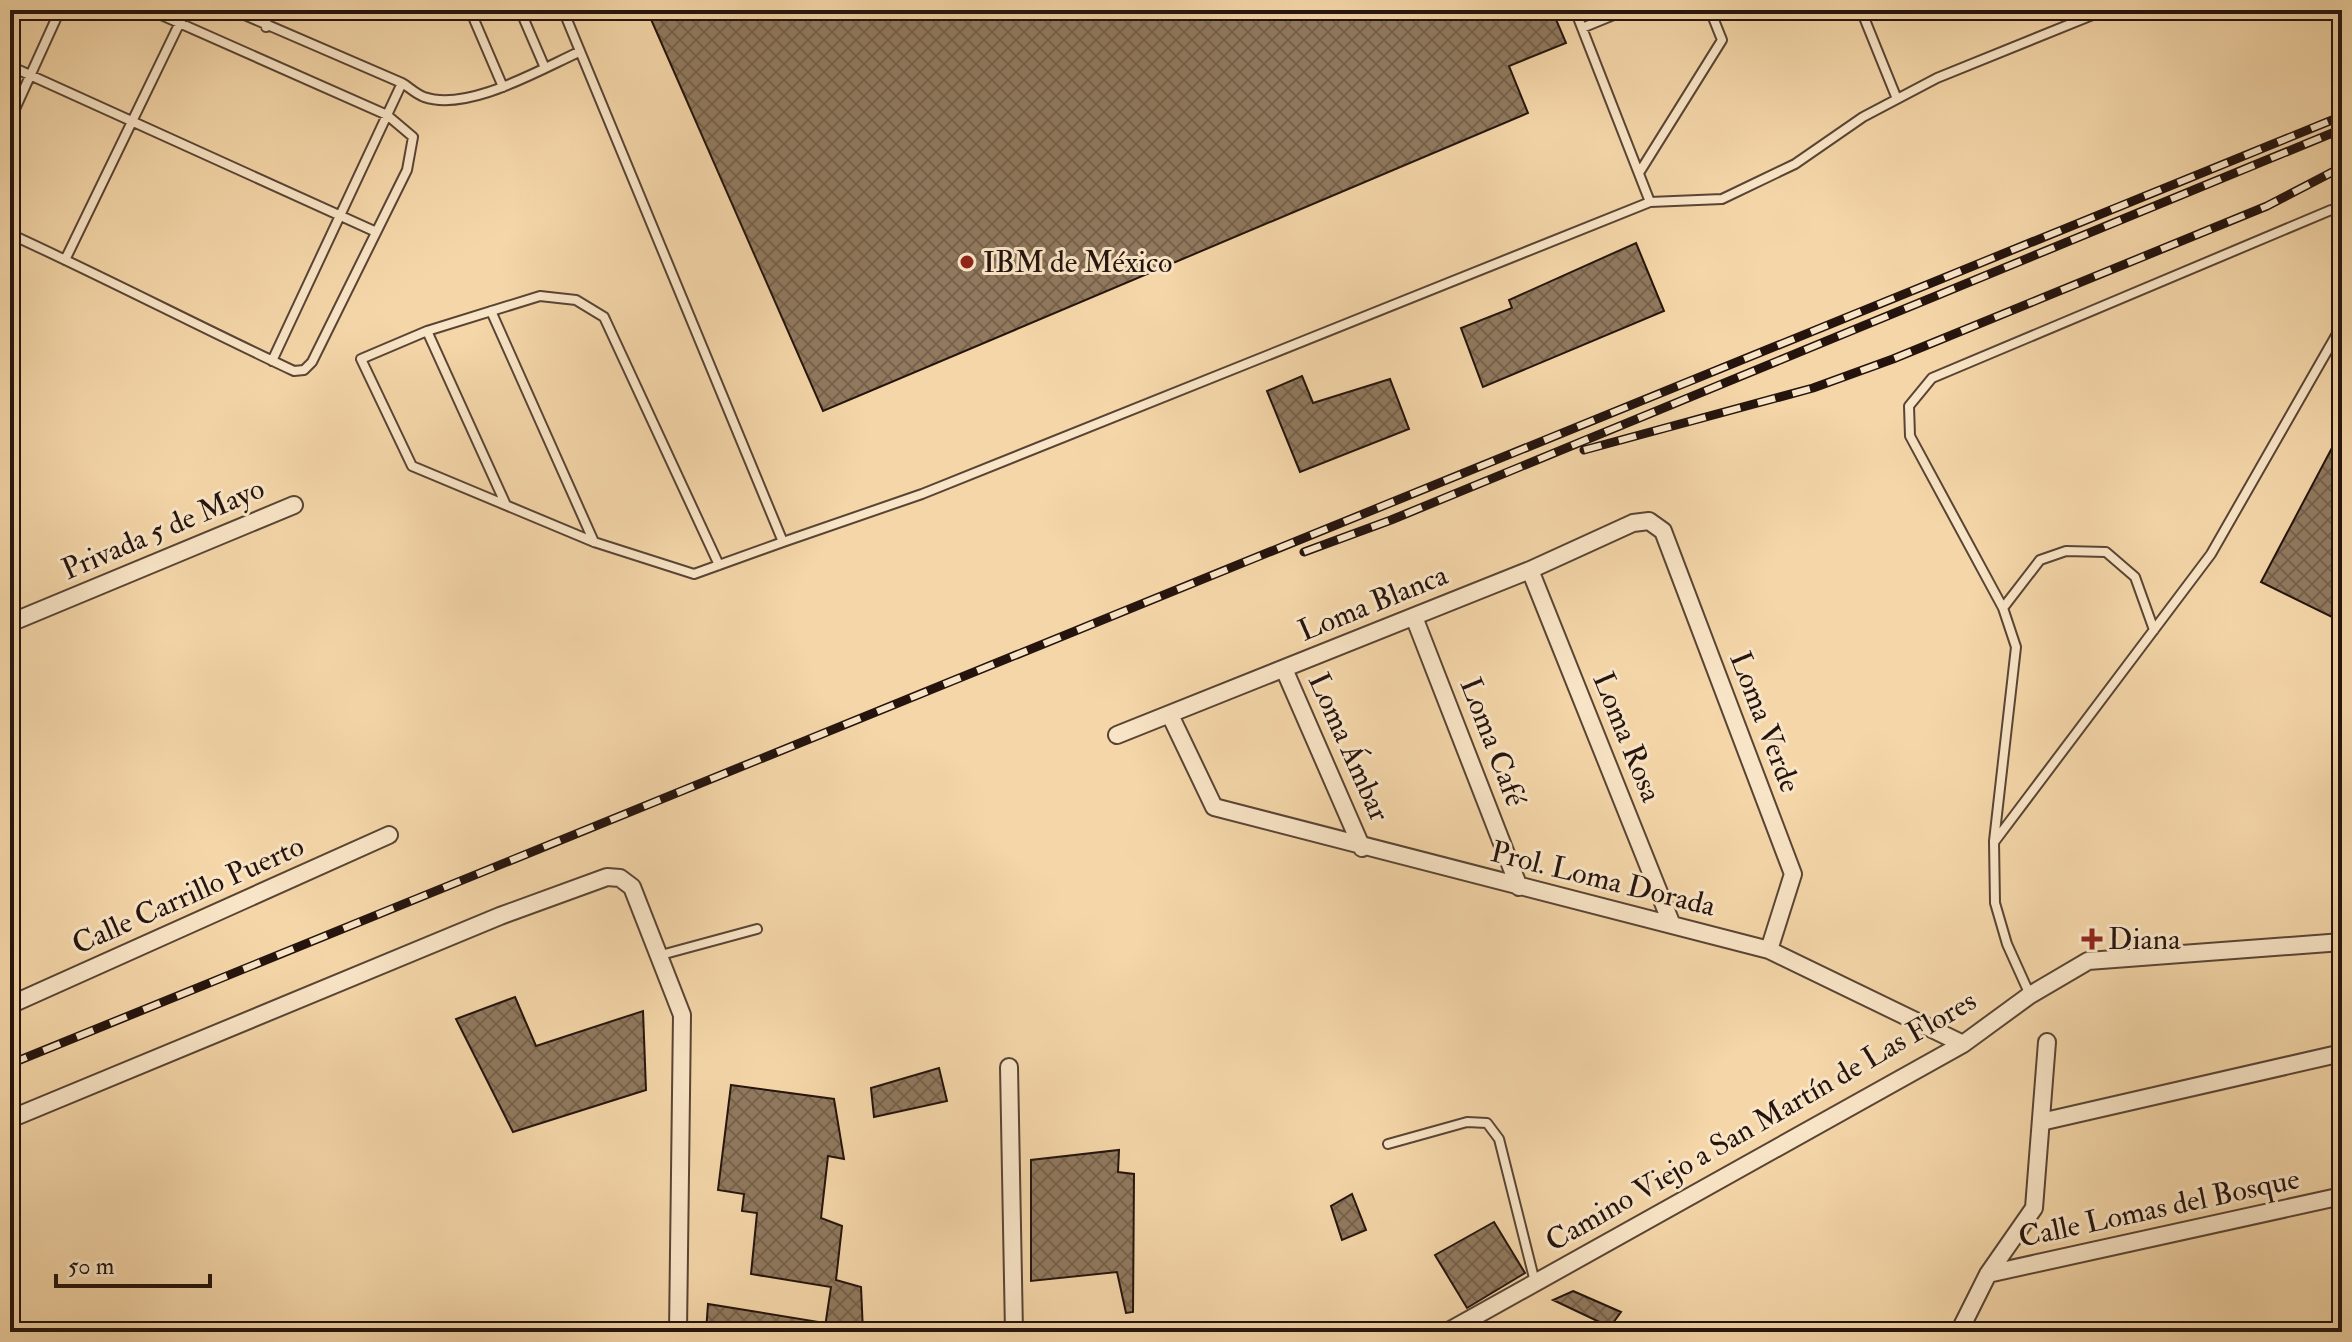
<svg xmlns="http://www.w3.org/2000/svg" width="2352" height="1342" font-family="'IM FELL Double Pica',serif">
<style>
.building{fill:url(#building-cross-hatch);stroke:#25140e;stroke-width:2}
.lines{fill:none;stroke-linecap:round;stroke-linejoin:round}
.service-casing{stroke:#594434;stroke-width:12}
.minor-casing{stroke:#594434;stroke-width:20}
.service{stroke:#f8e4c6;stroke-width:8}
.minor{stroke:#f8e4c6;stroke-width:16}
.rail-casing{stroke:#25140e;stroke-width:9}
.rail{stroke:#f8e4c6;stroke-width:6;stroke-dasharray:18;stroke-linecap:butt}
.poi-dot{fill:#8f2418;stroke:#f8e4c6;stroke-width:3}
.labels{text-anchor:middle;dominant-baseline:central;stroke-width:6;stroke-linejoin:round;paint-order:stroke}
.poi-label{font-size:30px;fill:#25140e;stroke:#f8e4c6;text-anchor:start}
.street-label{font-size:30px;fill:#25140e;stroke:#f8e4c6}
</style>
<defs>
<pattern id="building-cross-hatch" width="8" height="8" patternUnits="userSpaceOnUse" patternTransform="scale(2)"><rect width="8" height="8" fill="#91795e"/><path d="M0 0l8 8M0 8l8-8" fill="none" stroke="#76624c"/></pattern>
</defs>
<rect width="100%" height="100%" fill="#f4d6a8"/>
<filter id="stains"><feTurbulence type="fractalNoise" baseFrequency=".0025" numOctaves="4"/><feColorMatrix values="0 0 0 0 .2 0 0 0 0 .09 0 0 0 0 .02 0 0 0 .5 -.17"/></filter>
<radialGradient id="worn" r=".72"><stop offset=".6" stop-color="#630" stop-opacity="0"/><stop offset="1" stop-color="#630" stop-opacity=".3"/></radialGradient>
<path class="building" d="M668,10H1552L1566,43L1509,66L1528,113L823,411L650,17Z
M1636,243L1664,311L1483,387L1461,328L1512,308L1509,300Z
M1302,376L1313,403L1390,379L1409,429L1300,472L1267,391Z
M2342,429V622L2261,582Z
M515,997L536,1046L643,1011L646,1090L513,1132L456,1019Z
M939,1068L947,1101L874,1117L871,1088Z
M731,1085L834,1099L844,1159L828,1156L821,1218L842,1226L836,1280L861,1287L863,1332H706L708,1304L825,1323V1327L831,1287L751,1274L757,1213L742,1211L744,1194L718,1190Z
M1119,1150L1118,1172L1134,1174L1133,1312L1126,1313L1117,1272L1031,1281V1160Z
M1352,1194L1366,1230L1342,1240L1331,1206Z
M1494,1222L1525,1273L1467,1308L1435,1255Z
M1573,1291L1621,1312L1610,1327L1553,1300Z"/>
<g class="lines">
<defs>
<path id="service" d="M233,10L402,83C409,87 416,94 424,97C468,112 539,70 579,52
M470,10L503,87
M520,10L545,68
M563,10L783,542L922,494L1650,202L1722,199L1795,164L1863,117L1937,78L2105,10
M1575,10L1650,202
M1861,10L1897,99
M266,27L267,10
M1582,28L1626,10
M10,66L374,231
M10,120L60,10
M1639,173L1722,40L1710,10
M10,234C106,278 198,326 294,371L304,370L312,362L407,170L413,137L387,115L150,10
M65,260L186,10
M491,311L594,542
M427,331L506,505
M272,361L402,83
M719,565L604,317L576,300L540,296L427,331L361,359L412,466L594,542L694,574L783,542
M2003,608L2040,560L2066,551L2106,552L2135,577L2154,630
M1995,841L2211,554L2342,325
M661,955L757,929
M2030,995L2007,944L1995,903L1994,841L2016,647L2003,608L1910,436L1909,406L1932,378L2331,210L2342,211
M1388,1144L1467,1122L1487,1123L1499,1139L1535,1282"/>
<path id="minor" d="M1530,570L1672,925
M1414,617L1519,887
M10,623L294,505
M1284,669L1362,848
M1170,715L1214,807L1769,950L1963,1044
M1117,735L1530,570L1633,523L1649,521L1663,531L1793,874L1769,950
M10,1005L389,835
M1009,1067L1014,1332
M10,1119L500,916L607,877L620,878L632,887L682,1015L678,1332
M2041,1122L2342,1053
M1988,1274L2342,1196
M1447,1332L1963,1044L2030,995L2088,961L2342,942
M1959,1332L1988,1274L2034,1208L2047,1042"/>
</defs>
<use href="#service" class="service-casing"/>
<use href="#minor" class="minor-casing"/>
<use href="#service" class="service"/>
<use href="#minor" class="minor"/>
<defs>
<path id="rail" d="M1584,450L1813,388L1893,359L2267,206L2342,167
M1304,552L1391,520L2342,129
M10,1064L2342,116"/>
</defs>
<use href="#rail" class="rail-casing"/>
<use href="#rail" class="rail"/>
</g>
<g class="poi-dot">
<circle cx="967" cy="262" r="8"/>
<path d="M2088 927h8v8h8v8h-8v8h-8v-8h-8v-8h8z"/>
</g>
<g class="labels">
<g class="poi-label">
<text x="983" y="262">IBM de México</text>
<text x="2108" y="939">Diana</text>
</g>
<g class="street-label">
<text transform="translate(163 529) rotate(-23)">Privada 5 de Mayo</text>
<text transform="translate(1373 603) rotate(-22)">Loma Blanca</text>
<text transform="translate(1765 722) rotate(69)">Loma Verde</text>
<text transform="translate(1627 737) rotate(68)">Loma Rosa</text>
<text transform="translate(1493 742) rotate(69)">Loma Café</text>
<text transform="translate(1349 747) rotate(66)">Loma Ámbar</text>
<text transform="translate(1603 879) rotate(14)">Prol. Loma Dorada</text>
<text transform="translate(188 895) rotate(-24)">Calle Carrillo Puerto</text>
<text transform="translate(1761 1121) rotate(-30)">Camino Viejo a San Martín de Las Flores</text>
<text transform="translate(2159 1208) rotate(-12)">Calle Lomas del Bosque</text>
</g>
</g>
<rect width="2352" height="1342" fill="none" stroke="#f4d6a8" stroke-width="40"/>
<rect x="12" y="12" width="2328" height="1318" fill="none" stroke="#25140e" stroke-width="4"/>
<rect x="20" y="20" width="2312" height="1302" fill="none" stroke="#25140e" stroke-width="2"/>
<path d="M56 1274v12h154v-12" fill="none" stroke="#25140e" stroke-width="4"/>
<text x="68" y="1274" font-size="24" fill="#25140e" stroke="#f8e4c6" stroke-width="6" paint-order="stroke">50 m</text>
<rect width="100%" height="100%" filter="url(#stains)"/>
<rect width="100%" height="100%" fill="url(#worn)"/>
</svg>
